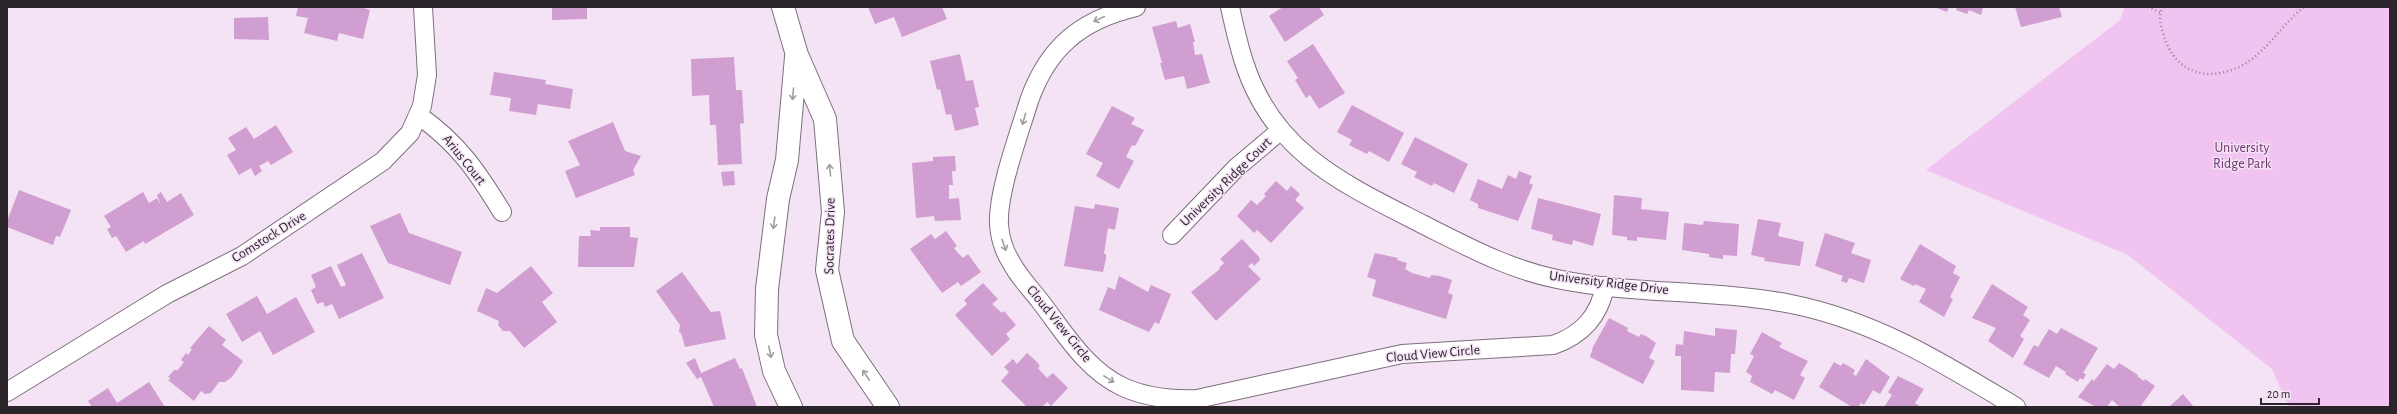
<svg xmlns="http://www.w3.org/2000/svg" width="2397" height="414" font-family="'Alegreya Sans',sans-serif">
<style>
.green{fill:#f0c3f0}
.building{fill:#d09ed0}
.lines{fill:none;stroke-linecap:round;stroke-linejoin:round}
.minor-casing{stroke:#7d6f7d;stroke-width:20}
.tertiary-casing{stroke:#7d6f7d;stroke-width:24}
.path{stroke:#918591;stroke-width:2.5;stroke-dasharray:1 3;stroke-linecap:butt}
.minor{stroke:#fff;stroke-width:18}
.tertiary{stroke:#fff;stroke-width:22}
.oneway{stroke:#a09ca0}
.labels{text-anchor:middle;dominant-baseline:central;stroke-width:3;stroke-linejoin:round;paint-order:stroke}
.park-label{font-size:14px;fill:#703472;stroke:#f4e3f4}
.street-label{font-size:14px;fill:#2b242b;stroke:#f4e3f4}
</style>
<rect width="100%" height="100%" fill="#f4e3f4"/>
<path class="green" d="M2125,7H2390V407H2289L2272,369L2128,255L1926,170L2120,20Z"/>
<path class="building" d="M298,7H360L370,10L363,39L339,33L337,41L304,33L308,18L296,16Z
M552,7H587V19L552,20Z
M868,7H942L947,19L902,37L894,17L875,24Z
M1283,7H1319L1324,15L1285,42L1269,16Z
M1934,7H1949L1947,12Z
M1957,7H1983L1981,15L1969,10L1967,14L1956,10Z
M2015,7H2059L2062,17L2021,27Z
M268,17L269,40L234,39V18Z
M1176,21L1178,28L1190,24L1195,42H1193L1195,55L1202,54L1210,83L1187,89L1184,76L1165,80L1160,63H1162L1152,27Z
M1313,44L1345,93L1319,109L1310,95L1306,98L1295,80L1298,78L1287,61Z
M960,54L966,81L973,80L979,107L975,108L979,125L955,131L951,114L946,115L940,89L937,90L930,61Z
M734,57L736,90H742L744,123L740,124L742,164L718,165L716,125H710L709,95L692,96L691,59Z
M494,72L546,80L545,84L573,89L570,109L538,104L536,115L509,111L511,98L490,95Z
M1352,105L1404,133L1389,162L1369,151L1367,154L1349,145L1352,140L1337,132Z
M1112,106L1135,118L1131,124L1144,130L1135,146L1132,145L1126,157L1134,161L1119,189L1096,176L1103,163L1086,154Z
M613,122L625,151L641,156L633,170L635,175L576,198L565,171L580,165L568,141Z
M276,125L293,152L271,165L268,161L259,166L262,171L255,176L251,168L239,175L227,155L236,150L228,138L246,127L254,139Z
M1415,137L1468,164L1454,193L1434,183L1432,186L1414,177L1417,172L1401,164Z
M955,156L956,171H952L953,185H949V199L959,198L961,220L935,221L934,216L916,218L912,163L933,161V157Z
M734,171L735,185L723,186L721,172Z
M1519,171L1532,176L1529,183L1533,185L1518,221L1478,208V204L1470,200L1478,179L1502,189L1508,175L1516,179Z
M1276,181L1287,191L1291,186L1300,194L1295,200L1304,208L1271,243L1257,230L1254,233L1237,216L1251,200L1257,205L1266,196L1264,194Z
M19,190L71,210L60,237L56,236L53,245L7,227V221Z
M143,192L149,203L157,198L161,206L157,195L161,192L167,202L181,193L194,215L145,244L144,241L126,252L116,236L112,238L107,229L111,227L104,216Z
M1614,195L1642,198L1641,209L1669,212L1666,240L1637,237V241L1627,240V237L1612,235Z
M1538,198L1601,214L1593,246L1573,240L1572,245L1552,240L1553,235L1531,229Z
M1095,204L1119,208L1115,230L1108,228L1104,254H1106V259L1103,272L1064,266L1075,206L1094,209Z
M400,213L409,233L462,252L450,285L388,263L370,226Z
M1758,219L1781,223L1778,236L1804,242L1800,266L1764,261L1765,258L1751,255Z
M1704,221L1739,224L1737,256L1723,255V259L1709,257V254L1682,250L1684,223L1703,225Z
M600,227H630V237L638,238L634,267H578L579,236H591L590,230L600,231Z
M946,231L957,246L954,248L958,253L963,258L968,254L981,272L961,286L958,282L942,293L910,249L931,234L935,239Z
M1825,233L1855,243L1851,253L1871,260L1864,283L1849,278L1847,283L1841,281L1843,276L1815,266Z
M1242,239L1259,257L1260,260L1254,266L1252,263L1248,266L1261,279L1216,321L1191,292L1220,269L1219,268L1224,263L1220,259Z
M1920,244L1956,266L1953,273L1960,277L1950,297L1953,299L1944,317L1919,302L1926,289L1915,284L1914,286L1900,279Z
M362,253L384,298L339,319L332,304L325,307L323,302L317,304L311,290L316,287L311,275L331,266L341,287L346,285L337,265Z
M1375,253L1398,258L1397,260L1407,263L1405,269L1412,273L1430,278L1431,275L1440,276L1452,280L1448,293L1453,295L1446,319L1372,296L1376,280L1367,277Z
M531,266L553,293L542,302L557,322L524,348L510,331H503L498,325L499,321L477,311L486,288L497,293Z
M682,272L711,312L720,311L726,339L685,347L681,333L679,332L680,325L656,291Z
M1119,276L1148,292L1151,285L1171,294L1159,324L1155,322L1149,332L1099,310L1108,287L1115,290Z
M983,283L998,299L992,304L1002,313L1004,311L1016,325L1006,334L1010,339L992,356L955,315L967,304L964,300Z
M1992,284L2028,307L2023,315L2030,320L2020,336L2024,339L2013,358L1988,341L1996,328L1972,318Z
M257,296L267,314L296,297L315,332L273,355L260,331L242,342L226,314Z
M1609,318L1628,328L1627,331L1639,337L1641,334L1646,336L1656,343L1649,358L1655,361L1643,384L1590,357L1593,347Z
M209,326L226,340L222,345L243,361L232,377L225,382H219L211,393L205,394L201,391L194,401L168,380L171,379L168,377L174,370H178L184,362L181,360L186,353L188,355L192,349L190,348Z
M1715,328L1737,330L1735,354H1731L1730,373L1715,372L1714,392L1681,390V356H1675L1676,344L1683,345L1684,331L1715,336Z
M2061,328L2098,348L2083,373L2086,374L2083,380L2080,378L2078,382L2065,374L2066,372L2056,366L2049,378L2023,364L2034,345L2038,347L2049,329L2057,334Z
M1762,332L1782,343L1779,347L1808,361L1800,375L1805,378L1794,400L1775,390L1772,394L1750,382L1752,376L1746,372L1754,356L1750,354Z
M1027,353L1037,362L1040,366L1038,368L1047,378L1053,373L1068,388L1051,406L1047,402L1042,407H1027L1001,381L1009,372L1004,367L1013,359L1017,364Z
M695,358L701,373L735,358L740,369L742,368L757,407H714L701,377L697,379L686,363Z
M1866,359L1890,377L1880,394L1873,390L1864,405L1861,403L1858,407H1852L1819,387L1834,362L1841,366L1843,363L1855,370L1853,374L1856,376Z
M2119,363L2138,375L2137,376L2144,381L2145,379L2155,386L2140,407H2120L2112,400L2107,407H2096L2078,397L2092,379L2094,381L2107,364L2114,369Z
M1898,376L1924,389L1915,403L1921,407H1884L1892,395L1888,392Z
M149,382L165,407H92L88,401L108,388L117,403Z
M2183,394L2194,407H2169Z"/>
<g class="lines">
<defs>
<path id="minor" d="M1136,7C1081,20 1048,47 1029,101C1019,134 997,193 999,225C1000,237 1004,251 1011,262C1018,276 1030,288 1040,301C1064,332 1086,370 1123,387C1147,398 1171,400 1197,399L1402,354L1553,345C1582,335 1599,317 1605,286
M1230,7C1234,25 1238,44 1244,62C1273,153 1344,184 1422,224C1466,246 1508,269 1557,279C1633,295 1714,289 1791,304C1876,321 1943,363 2016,407
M418,115C458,143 477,171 502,212
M1172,235L1236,168L1281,130
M7,392L167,294L242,256L383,161L410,133L422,106L427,75L423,7"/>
<path id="tertiary" d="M783,7L797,55L825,119L833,212L827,270L843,341L888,407
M791,407L774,371L766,335L767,289L778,199L787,160L796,57"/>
</defs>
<use href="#minor" class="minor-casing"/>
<use href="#tertiary" class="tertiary-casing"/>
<path class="path" d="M2148,7L2161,13
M2164,7C2158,13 2160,23 2162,30C2172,69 2201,84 2239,67C2266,54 2281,25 2304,7"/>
<use href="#minor" class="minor"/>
<use href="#tertiary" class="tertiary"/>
</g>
<defs><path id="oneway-shaft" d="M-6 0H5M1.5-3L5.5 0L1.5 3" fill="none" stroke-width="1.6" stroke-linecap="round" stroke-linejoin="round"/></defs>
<g class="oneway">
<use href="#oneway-shaft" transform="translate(1099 19) rotate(155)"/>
<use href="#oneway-shaft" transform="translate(793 94) rotate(95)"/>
<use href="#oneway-shaft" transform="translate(1024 119) rotate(106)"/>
<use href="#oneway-shaft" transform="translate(830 170) rotate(-95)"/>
<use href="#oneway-shaft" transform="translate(774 223) rotate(98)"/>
<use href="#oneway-shaft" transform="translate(1004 245) rotate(71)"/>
<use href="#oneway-shaft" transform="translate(770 352) rotate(78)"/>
<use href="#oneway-shaft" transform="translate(866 375) rotate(-124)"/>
<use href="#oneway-shaft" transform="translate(1109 379) rotate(32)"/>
</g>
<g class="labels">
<g class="park-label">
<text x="2242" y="148">University<tspan x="2242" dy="16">Ridge Park</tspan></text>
</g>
<g class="street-label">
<text transform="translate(464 160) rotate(51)">Arius Court</text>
<text transform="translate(1226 182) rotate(-44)">University Ridge Court</text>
<text transform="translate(830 236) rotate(-89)">Socrates Drive</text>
<text transform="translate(269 237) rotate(-32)">Comstock Drive</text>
<text transform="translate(1609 283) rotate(7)">University Ridge Drive</text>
<text transform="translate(1059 324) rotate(51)">Cloud View Circle</text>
<text transform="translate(1433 354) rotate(-5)">Cloud View Circle</text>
</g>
</g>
<rect width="2397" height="414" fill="none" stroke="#2b242b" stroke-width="16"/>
<path d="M2261 398v6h58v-6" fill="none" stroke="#2b242b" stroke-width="2"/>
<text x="2267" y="398" font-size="12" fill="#2b242b" stroke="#f4e3f4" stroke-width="3" paint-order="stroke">20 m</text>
</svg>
